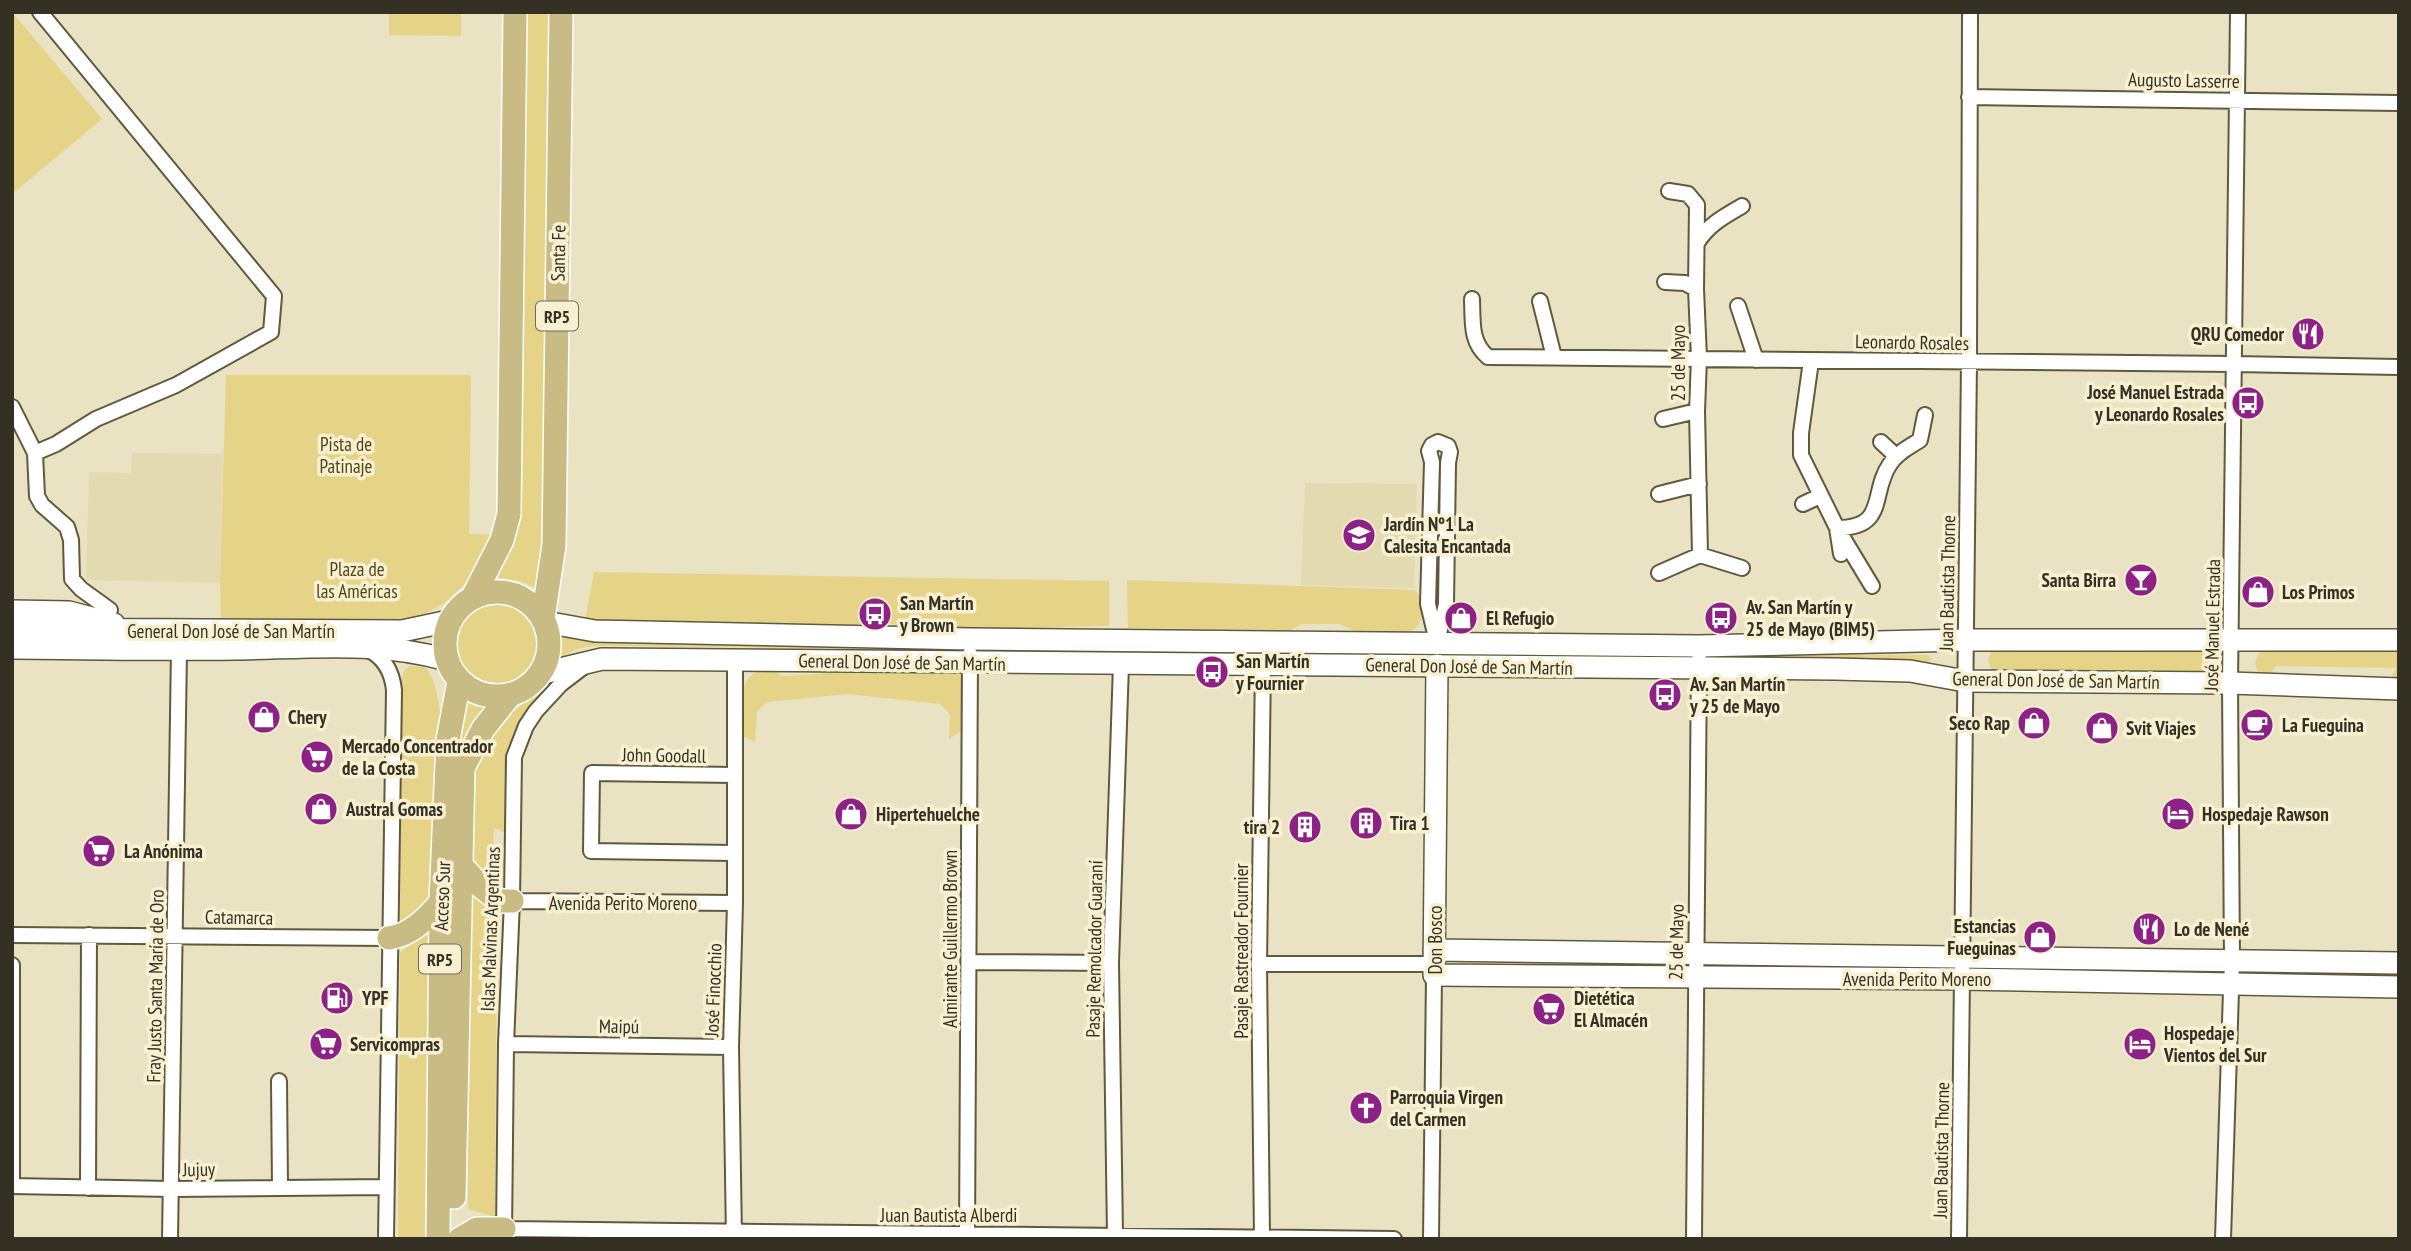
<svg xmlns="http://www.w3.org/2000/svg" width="2411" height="1251" font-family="'PT Sans Narrow',sans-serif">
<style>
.built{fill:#e4dab2}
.green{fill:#e5d387}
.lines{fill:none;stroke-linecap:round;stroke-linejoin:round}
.street-casing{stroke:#60593d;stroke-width:18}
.secondary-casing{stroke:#60593d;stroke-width:24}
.primary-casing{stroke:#fff;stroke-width:26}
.street{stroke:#fff;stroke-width:14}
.secondary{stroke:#fff;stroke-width:21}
.primary{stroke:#c8bc84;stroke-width:23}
.labels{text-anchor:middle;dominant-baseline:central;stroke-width:7;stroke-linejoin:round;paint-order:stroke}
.shield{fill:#f8f0d0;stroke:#6f6a58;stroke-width:2}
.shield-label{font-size:18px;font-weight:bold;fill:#343124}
.street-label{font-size:19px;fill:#343124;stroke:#f8f0d0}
.poi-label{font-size:19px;font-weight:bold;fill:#343124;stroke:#f8f0d0;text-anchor:start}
.park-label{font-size:19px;fill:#50461a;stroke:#f8f0d0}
</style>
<rect width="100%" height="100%" fill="#eae3c3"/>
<path class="built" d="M132,453L223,454L220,583L86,580L89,472L131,473Z
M1305,483L1417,484L1414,588L1301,585Z"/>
<path class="green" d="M12,12L102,119L12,194Z
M389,12H461V36L389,35Z
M525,12H551L545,511L535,588L520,581L494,577L509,545Z
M226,375H471L469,534L495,535L474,575L466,583L443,604L413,620L395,625L221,623L220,583Z
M594,572L1109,581V626L912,630C891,622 869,617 849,628L585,621Z
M1127,580L1414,590L1423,598C1423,611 1424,624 1411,631H1354L1340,624H1302L1291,630L1128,628Z
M454 643a42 42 0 1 1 84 0a42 42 0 1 1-84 0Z
M562,633L947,649L593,646L580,648L557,658L562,644Z
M1997,648L2203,650C2213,657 2213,668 2202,675L1995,673C1986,665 1986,654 1997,648Z
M2269,650L2399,652V679H2390L2396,668L2276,666L2268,677L2258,672L2255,663L2259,653Z
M1449,652L1683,655L1682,659L1449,656Z
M1718,654L1928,655L1931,659L1929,662L1717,661L1714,657Z
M409,666L425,667C436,680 437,695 440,712L433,902L400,930L401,688L403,672Z
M771,668L782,676L821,674L825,668L953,671L961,676L963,681L961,731L949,739L950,714L940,704L848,694L767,702L757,711L755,742L743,736L744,687C749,673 758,670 771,668Z
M541,691L543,694C536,701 526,709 521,718C500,753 505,795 506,833L494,828L493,852L504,859L502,894L469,861L473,767L492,734L512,712Z
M463,700L474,706L489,709L456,771Z
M467,887L497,909L495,1217L468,1209Z
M434,925L430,1239H398L400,953Z"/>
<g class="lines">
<defs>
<path id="street" d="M1969,97L2399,103
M1669,191L1688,194L1697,205L1696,289L1699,358L1697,411L1700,555
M1697,243C1708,225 1723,217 1742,206
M1665,282L1685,283L1696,289
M1472,299C1473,322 1470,342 1488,357L2234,364L2399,367
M1540,301L1554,357
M1738,306L1756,360
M1811,361L1801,433V455L1837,528L1872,586
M12,407L35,453L37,496L42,505L67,527L71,540L72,579L81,589L110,610L102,620
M1663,419L1697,411
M1438,442L1448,446L1450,452L1448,463L1446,604L1437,642L1428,604L1432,462L1429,451L1432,445Z
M1881,442L1896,456
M35,453L56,444L96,419L176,385L271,332L274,296L40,12
M1659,494L1699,484
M1803,504L1820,496
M1841,554L1837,528C1888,528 1870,493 1890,464C1897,453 1909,447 1920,440L1925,415
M1659,573L1700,555L1742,568
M367,649C384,657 392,671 394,690L386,1239
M735,853L591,851L592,773L735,775
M512,901L735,903
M12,935L389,938
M970,962L1111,963
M1259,964H1435
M12,965V1186
M506,1044L731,1047
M279,1081L280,1187
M12,1186L171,1189L386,1187
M88,1188L89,935
M504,1229L1394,1239
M504,1234L506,1044L512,901L514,757L526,726L536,711L561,684L582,668
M1115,1235L1111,963L1121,664
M1262,1237L1259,964L1263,665
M170,1239L179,650
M734,1239L731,1047L735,903V659
M967,1239L970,654
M1431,1239L1434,975
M1694,1239L1699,659
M1959,1239L1969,362L1970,12
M2223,1239L2232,960L2230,683L2238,12"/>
<path id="secondary" d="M12,611L69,612L114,624
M545,622L595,631L970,639L1699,646L1965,640H2399
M12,629L402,631L449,621
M12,648C87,649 161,650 235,649C306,648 379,640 447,660
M1437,665L1434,975L1962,979L2399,987
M539,674L602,659L1835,669L1910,671L1965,681L2230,683L2399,689
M1434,950L2399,963"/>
<path id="primary" d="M445 644a52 52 0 1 1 104 0a52 52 0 1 1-104 0Z
M473,597L502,540L509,514L515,12
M543,618L554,545L561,12
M461,865L478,884L499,901H512
M389,938C411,935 426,919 441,902
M454,1197L463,768L483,729L510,695
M438,1239L441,902L448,740L459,681
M460,1239L477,1229H504"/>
</defs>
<use href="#street" class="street-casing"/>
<use href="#secondary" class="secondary-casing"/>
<use href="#primary" class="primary-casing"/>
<use href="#street" class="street"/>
<use href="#secondary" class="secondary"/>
<use href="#primary" class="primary"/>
</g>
<defs>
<symbol id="restaurant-disc" viewBox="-11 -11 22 22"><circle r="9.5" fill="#8e2185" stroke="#f8f0d0"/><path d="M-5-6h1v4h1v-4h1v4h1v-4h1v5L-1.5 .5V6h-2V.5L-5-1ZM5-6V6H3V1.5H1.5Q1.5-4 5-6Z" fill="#fff"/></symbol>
<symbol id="bus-disc" viewBox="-11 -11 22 22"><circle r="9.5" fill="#8e2185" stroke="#f8f0d0"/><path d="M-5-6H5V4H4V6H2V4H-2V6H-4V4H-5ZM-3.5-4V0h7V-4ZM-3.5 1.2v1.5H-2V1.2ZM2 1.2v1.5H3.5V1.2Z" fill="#fff"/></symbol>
<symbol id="school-disc" viewBox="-11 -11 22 22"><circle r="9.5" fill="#8e2185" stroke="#f8f0d0"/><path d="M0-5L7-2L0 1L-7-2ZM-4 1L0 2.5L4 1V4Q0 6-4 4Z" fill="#fff"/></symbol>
<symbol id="bar-disc" viewBox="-11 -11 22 22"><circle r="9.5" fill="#8e2185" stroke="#f8f0d0"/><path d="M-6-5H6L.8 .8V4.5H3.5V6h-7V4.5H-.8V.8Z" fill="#fff"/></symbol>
<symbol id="shop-disc" viewBox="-11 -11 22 22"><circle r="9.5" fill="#8e2185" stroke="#f8f0d0"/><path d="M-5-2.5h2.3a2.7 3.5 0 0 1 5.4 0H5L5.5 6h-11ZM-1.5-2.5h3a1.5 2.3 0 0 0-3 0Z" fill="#fff"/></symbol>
<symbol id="cafe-disc" viewBox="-11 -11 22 22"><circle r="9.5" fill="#8e2185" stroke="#f8f0d0"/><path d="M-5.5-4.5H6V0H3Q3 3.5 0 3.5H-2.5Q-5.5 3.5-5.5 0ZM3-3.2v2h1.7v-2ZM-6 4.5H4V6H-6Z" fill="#fff"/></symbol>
<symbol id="supermarket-disc" viewBox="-11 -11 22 22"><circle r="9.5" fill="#8e2185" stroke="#f8f0d0"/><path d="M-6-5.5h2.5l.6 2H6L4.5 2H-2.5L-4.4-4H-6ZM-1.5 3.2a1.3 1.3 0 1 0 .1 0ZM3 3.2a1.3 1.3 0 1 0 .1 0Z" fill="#fff"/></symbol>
<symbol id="hotel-disc" viewBox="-11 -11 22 22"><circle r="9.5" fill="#8e2185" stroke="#f8f0d0"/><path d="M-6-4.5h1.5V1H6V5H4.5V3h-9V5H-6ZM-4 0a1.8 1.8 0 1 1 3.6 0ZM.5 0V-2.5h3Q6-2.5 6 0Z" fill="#fff"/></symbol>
<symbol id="building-disc" viewBox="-11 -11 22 22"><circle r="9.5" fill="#8e2185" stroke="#f8f0d0"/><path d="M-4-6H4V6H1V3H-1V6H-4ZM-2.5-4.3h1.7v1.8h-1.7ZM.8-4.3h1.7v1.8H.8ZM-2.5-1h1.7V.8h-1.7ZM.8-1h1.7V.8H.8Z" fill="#fff"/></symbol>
<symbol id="fuel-disc" viewBox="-11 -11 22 22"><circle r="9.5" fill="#8e2185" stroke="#f8f0d0"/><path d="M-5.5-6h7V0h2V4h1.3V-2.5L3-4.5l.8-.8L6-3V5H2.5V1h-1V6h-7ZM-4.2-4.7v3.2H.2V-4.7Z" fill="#fff"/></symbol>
<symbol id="church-disc" viewBox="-11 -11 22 22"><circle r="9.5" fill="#8e2185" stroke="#f8f0d0"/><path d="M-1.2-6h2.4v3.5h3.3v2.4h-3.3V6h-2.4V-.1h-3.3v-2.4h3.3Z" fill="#fff"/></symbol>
</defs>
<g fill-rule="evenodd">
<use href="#restaurant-disc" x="2289" y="315" width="38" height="38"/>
<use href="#bus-disc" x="2229" y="384" width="38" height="38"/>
<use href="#school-disc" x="1340" y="516" width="38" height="38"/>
<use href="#bar-disc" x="2122" y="561" width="38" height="38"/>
<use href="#shop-disc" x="2239" y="573" width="38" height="38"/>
<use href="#bus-disc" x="856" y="595" width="38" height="38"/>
<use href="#shop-disc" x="1442" y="599" width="38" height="38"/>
<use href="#bus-disc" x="1702" y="599" width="38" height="38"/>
<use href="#bus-disc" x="1193" y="653" width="38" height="38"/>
<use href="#bus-disc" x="1646" y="676" width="38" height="38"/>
<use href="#shop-disc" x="245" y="698" width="38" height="38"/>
<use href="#shop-disc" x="2015" y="704" width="38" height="38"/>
<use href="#cafe-disc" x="2238" y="706" width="38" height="38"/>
<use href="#shop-disc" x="2083" y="709" width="38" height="38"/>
<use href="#supermarket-disc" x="298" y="738" width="38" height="38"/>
<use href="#shop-disc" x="302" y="790" width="38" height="38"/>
<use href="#shop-disc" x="832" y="795" width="38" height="38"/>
<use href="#hotel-disc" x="2159" y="795" width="38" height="38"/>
<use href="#building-disc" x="1347" y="804" width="38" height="38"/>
<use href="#building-disc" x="1286" y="808" width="38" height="38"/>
<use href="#supermarket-disc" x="80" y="832" width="38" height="38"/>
<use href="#restaurant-disc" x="2130" y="910" width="38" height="38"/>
<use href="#shop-disc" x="2021" y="918" width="38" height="38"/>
<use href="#fuel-disc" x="318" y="979" width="38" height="38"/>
<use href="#supermarket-disc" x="1530" y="990" width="38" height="38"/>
<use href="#supermarket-disc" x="307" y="1025" width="38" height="38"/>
<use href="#hotel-disc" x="2121" y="1025" width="38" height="38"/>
<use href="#church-disc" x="1347" y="1089" width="38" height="38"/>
</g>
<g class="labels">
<g class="shield">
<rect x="536" y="301.5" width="42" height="29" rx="5"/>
<rect x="419" y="944.5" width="42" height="29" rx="5"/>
</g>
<g class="shield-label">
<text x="557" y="316">RP5</text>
<text x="440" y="959">RP5</text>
</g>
<g class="street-label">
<text transform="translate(2184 80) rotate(1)">Augusto Lasserre</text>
<text transform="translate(558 253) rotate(-89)">Santa Fe</text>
<text transform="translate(1912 342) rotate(1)">Leonardo Rosales</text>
<text transform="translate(1678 363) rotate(-90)">25 de Mayo</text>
<text transform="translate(1947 583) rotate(-89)">Juan Bautista Thorne</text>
<text transform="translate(2212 625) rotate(-89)">José Manuel Estrada</text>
<text x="231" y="631">General Don José de San Martín</text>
<text transform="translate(902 662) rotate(1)">General Don José de San Martín</text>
<text transform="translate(1469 666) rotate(1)">General Don José de San Martín</text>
<text transform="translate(2056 680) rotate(1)">General Don José de San Martín</text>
<text transform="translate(664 755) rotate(1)">John Goodall</text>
<text transform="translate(442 896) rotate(-88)">Acceso Sur</text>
<text x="623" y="903">Avenida Perito Moreno</text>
<text transform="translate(239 917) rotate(1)">Catamarca</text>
<text transform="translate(490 929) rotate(-88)">Islas Malvinas Argentinas</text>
<text transform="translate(950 939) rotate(-90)">Almirante Guillermo Brown</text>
<text transform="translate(1435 940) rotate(-90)">Don Bosco</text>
<text transform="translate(1676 942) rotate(-89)">25 de Mayo</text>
<text transform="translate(1094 949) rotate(-89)">Pasaje Remolcador Guaraní</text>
<text transform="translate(1241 951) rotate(-90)">Pasaje Rastreador Fournier</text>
<text x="1917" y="979">Avenida Perito Moreno</text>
<text transform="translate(155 986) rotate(-89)">Fray Justo Santa María de Oro</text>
<text transform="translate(713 990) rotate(-88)">José Finocchio</text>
<text transform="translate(619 1026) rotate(1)">Maipú</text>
<text transform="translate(1941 1150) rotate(-89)">Juan Bautista Thorne</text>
<text transform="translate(199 1169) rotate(-1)">Jujuy</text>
<text x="949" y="1215">Juan Bautista Alberdi</text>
</g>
<g class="poi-label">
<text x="2284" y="334" text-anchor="end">QRU Comedor</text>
<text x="2224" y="392" text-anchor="end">José Manuel Estrada<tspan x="2224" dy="22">y Leonardo Rosales</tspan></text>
<text x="1384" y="524">Jardín Nº1 La<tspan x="1384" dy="22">Calesita Encantada</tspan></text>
<text x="2116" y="580" text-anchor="end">Santa Birra</text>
<text x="2282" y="592">Los Primos</text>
<text x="900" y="603">San Martín<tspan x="900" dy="22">y Brown</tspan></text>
<text x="1746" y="607">Av. San Martín y<tspan x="1746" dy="22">25 de Mayo (BIM5)</tspan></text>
<text x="1486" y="618">El Refugio</text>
<text x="1236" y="661">San Martín<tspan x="1236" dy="22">y Fournier</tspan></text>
<text x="1690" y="684">Av. San Martín<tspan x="1690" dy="22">y 25 de Mayo</tspan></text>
<text x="288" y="717">Chery</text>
<text x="2010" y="723" text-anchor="end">Seco Rap</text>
<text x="2282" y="725">La Fueguina</text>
<text x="2126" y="728">Svit Viajes</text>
<text x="342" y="746">Mercado Concentrador<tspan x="342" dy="22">de la Costa</tspan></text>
<text x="346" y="809">Austral Gomas</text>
<text x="876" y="814">Hipertehuelche</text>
<text x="2202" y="814">Hospedaje Rawson</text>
<text x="1390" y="823">Tira 1</text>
<text x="1280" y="827" text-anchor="end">tira 2</text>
<text x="124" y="851">La Anónima</text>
<text x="2016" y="926" text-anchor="end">Estancias<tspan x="2016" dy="22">Fueguinas</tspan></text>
<text x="2174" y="929">Lo de Nené</text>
<text x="362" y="998">YPF</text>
<text x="1574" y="998">Dietética<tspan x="1574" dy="22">El Almacén</tspan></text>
<text x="2164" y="1033">Hospedaje<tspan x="2164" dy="22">Vientos del Sur</tspan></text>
<text x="350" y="1044">Servicompras</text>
<text x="1390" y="1097">Parroquia Virgen<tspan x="1390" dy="22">del Carmen</tspan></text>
</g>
<g class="park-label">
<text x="346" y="444">Pista de<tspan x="346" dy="22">Patinaje</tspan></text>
<text x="357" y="569">Plaza de<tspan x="357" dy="22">las Américas</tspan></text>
</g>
</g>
<rect width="2411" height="1251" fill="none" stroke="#343124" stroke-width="28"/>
</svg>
